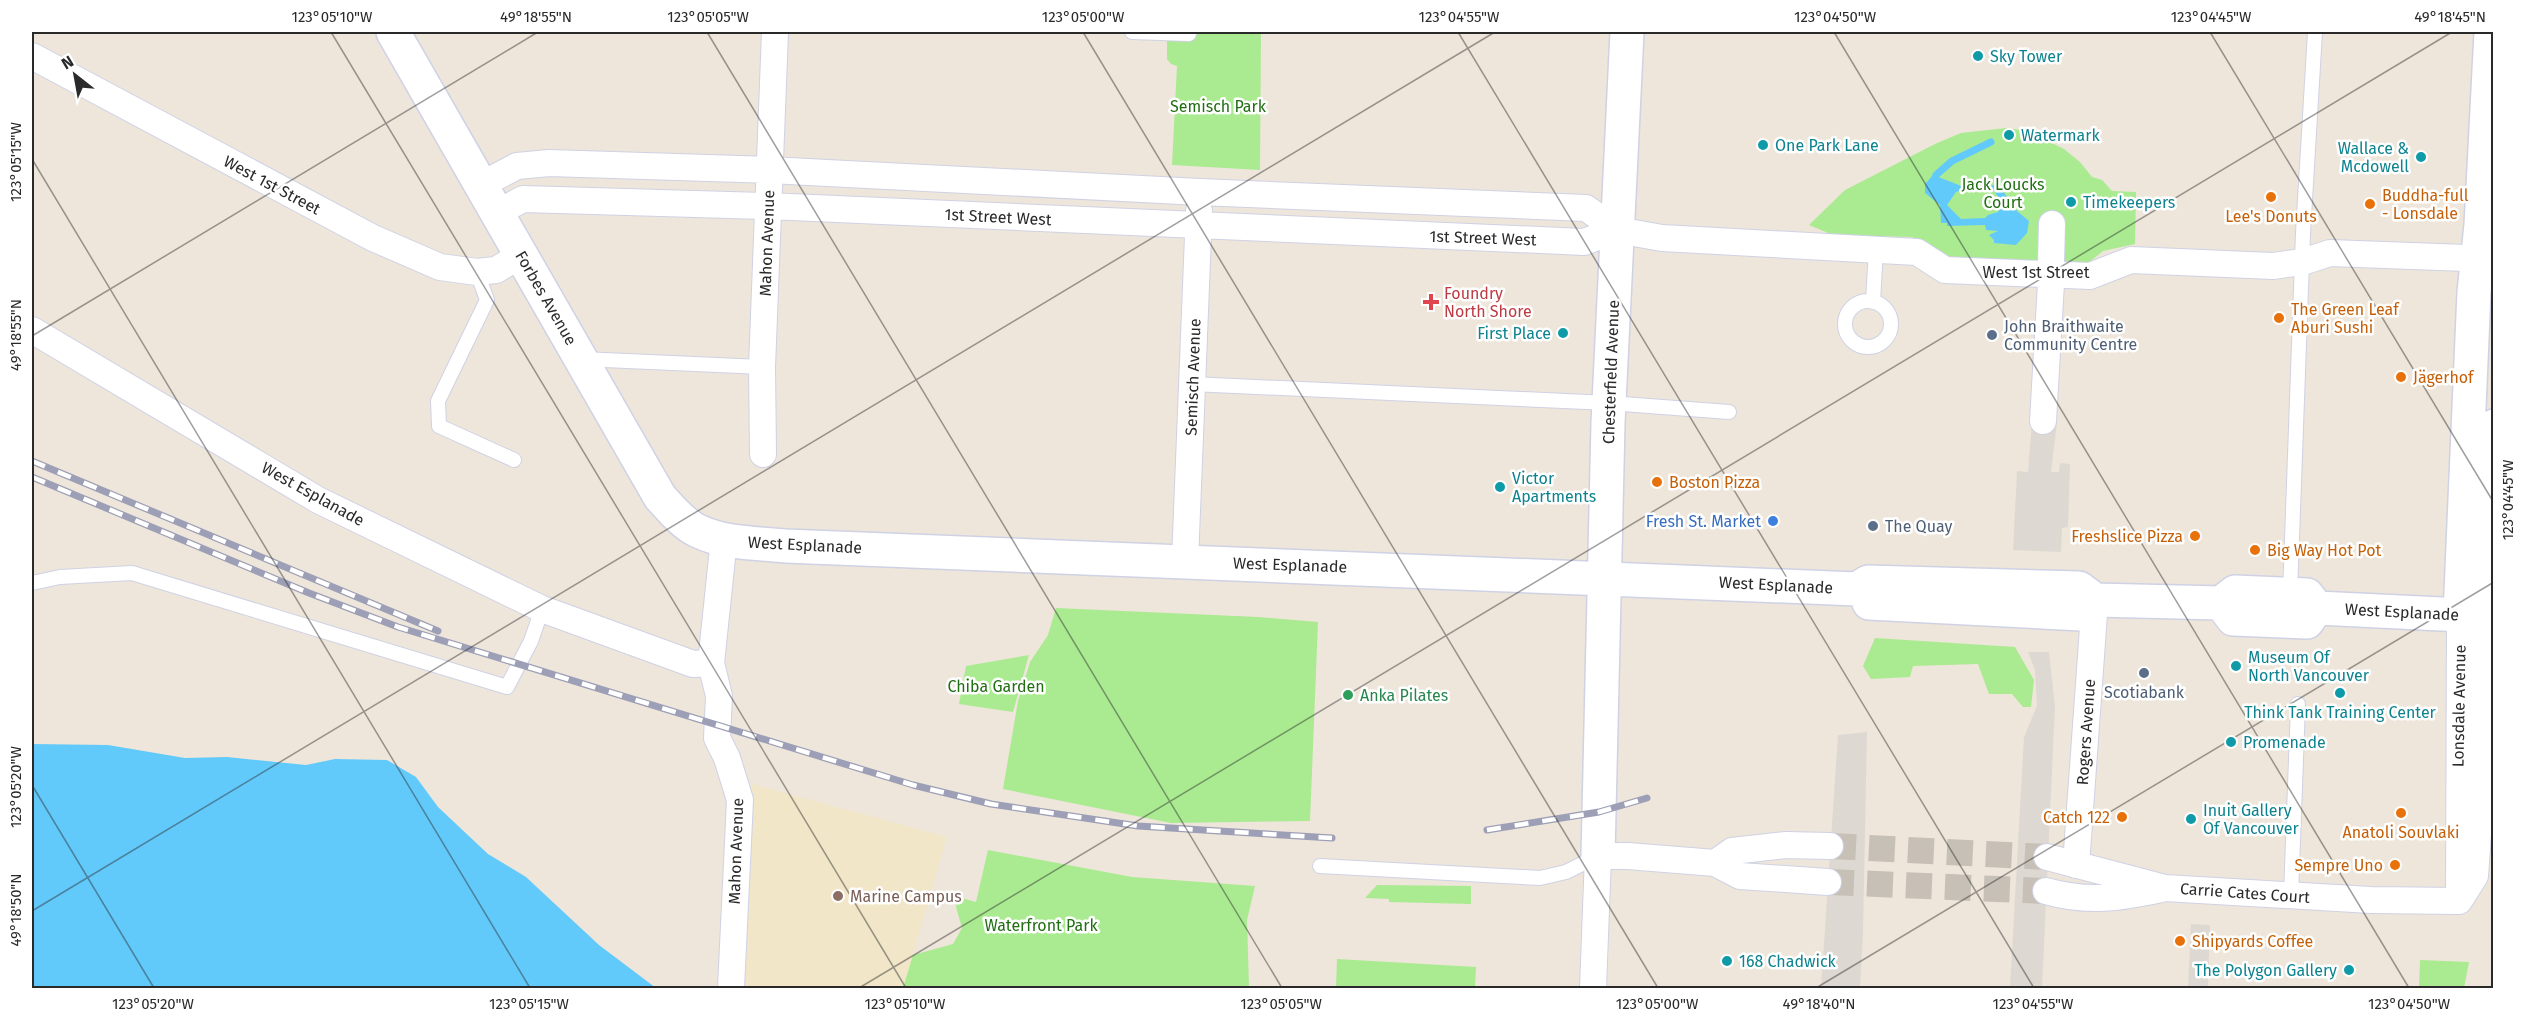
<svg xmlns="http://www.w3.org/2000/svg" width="2525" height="1020" font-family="'Fira Sans',sans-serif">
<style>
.education{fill:#f1e6c8}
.green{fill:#aaea91}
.plaza{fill:#ddd9d2}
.water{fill:#62cafb;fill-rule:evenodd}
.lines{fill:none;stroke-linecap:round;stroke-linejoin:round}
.stream{stroke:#62cafb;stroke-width:7}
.street-tunnel{stroke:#c7c0b7;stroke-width:26;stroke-dasharray:26 13;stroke-linecap:butt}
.lane-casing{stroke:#cfd2e5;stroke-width:16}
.street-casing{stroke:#cfd2e5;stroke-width:28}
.secondary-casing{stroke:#cfd2e5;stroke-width:36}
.lane{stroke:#fff;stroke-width:14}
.street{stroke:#fff;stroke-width:26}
.secondary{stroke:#fff;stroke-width:33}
.rail-casing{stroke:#9c9fb6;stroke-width:7}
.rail{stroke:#fff;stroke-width:4.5;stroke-dasharray:14;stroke-linecap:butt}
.ticks{fill:none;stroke:#2a2a2a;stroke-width:1.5;stroke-opacity:0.45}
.culture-dot{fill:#0f9aa8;stroke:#fff;stroke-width:2}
.food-dot{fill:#e8710a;stroke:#fff;stroke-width:2}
.health-dot{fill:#e0444e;stroke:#fff;stroke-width:2}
.service-dot{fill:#5c6f8a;stroke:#fff;stroke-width:2}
.shop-dot{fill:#3f7fe0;stroke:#fff;stroke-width:2}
.leisure-dot{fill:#2e9e5b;stroke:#fff;stroke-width:2}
.education-dot{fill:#8d6e63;stroke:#fff;stroke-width:2}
.labels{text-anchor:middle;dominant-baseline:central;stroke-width:5;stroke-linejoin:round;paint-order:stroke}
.culture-label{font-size:16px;fill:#0d838f;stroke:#fff;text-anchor:start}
.park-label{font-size:16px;fill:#206f12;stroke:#fff}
.street-label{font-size:16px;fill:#2a2a2a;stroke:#fff}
.food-label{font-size:16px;fill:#c56008;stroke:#fff;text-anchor:start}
.health-label{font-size:16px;fill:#be3a42;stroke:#fff;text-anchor:start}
.service-label{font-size:16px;fill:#4e5e75;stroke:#fff;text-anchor:start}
.shop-label{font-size:16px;fill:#366cbe;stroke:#fff;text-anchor:end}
.leisure-label{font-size:16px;fill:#27864d;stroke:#fff;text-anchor:start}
.education-label{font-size:16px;fill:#785e54;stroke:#fff;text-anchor:start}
.neatline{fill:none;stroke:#2a2a2a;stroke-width:2}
.ticks-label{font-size:15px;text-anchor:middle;fill:#2a2a2a}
</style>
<rect width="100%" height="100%" fill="#eee6da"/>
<path class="education" d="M752,784L947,837L903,988H740Z"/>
<path class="green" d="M1167,32H1261L1260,170L1172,165L1177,66L1171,64L1167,59Z
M2006,128L2028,131L2064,149L2080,162L2092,177L2102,180L2112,191L2136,192L2135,244L2103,251L2088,263L1948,257L1912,237L1833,235L1809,225L1845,190L1935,144L1961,133Z
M1056,608L1258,617L1318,622L1310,821L1171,823L1003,789L1018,701L1030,662L1048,635Z
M1875,638L2015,647L2034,680L2031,707H2023L2012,694H1989L1978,664L1913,666L1910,677L1871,679L1863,666Z
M1029,655L1013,712L959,704L966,666Z
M988,850L1132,877L1255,886L1247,920L1249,988H903L913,955L953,944L962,928L956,907L958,897L976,902Z
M1377,885L1471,886V904L1389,902V899L1365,898Z
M1337,959L1476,967L1475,988H1336Z
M2420,960L2469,962L2464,988H2419Z"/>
<path class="plaza" d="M2032,422H2057L2051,472H2059L2060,463L2070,464L2068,527L2062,528L2061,552L2013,550L2017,471L2028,472Z
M2028,652H2049L2055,706L2042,988H2010L2024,737L2037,706L2035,670Z
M1867,732L1863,934L1860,988H1821L1838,735Z
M2191,924L2210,925L2208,988H2188Z"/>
<path class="water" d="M1933,175L1964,187L1996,185L2000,187L2017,211L2029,221L2027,233L2016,245L1994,243V240L1989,235L1998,231L1986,230L1985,225L1947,226V223H1941L1940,205L1925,193V184ZM1965,189L1994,191L2002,203L1998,212L1988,215L1985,218L1961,219L1947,205L1956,192Z
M32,744L108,745L185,758L227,757L306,765L335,759L387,760L416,777L438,807L488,854L526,877L599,945L656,988H32Z"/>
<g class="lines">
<path class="stream" d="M1936,175L1952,161L1991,142"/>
<path class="street-tunnel" d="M1830,846L2047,857
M1828,882L2046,891"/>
<defs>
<path id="lane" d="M1132,32L1189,34
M477,272L487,300L438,401L439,426L514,460
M1845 324a23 23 0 1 1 46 0a23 23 0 1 1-46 0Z
M1873,302L1876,249
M582,359L762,367
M1192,384L1609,403L1729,412
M32,583L60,577L132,573L507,687L531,641L542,609
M2290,594L2303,233L2315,32
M1320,866L1540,878L1566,872L1598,856
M2291,896L2298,704"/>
<path id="street" d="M32,56L373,238L440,267L477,272L496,270L521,255
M481,185L517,166L549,163L769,170L1200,192L1586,208L1617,230L1662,238L1917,252L1945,270L2090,276L2131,260L2273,266L2302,262L2330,253L2494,259
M497,213L523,199L768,206L1584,242L1617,230
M2051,261L2052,224
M32,330L318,500L542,609L693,664L711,663
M2043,421L2051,283
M763,454L762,367L775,32
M724,539L711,663L719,696L717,738L727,758L740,800L731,988
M1185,561L1199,211
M2047,857L2165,888L2371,900L2459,901
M1715,863L1732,851L1786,845L1830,846
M2076,865L2095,600
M2046,891C2087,903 2120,898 2161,889
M2459,901L2475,876L2481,792L2486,616
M2459,901L2460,615
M1593,988L1598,856H1628L1715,863L1740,876L1828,882"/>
<path id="secondary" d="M393,32L660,497C671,509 683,524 698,531C725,544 758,543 786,546L1857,589L1868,582L2079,588L2095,600L2221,603L2235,592L2307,595L2317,608
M1869,603L2081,614L2095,600
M2221,603L2233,619L2307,622L2317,608
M2317,608L2483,616
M2460,615L2474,292L2481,225L2491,32
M2486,616L2494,426
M1598,856L1608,423L1627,32"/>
</defs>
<use href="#lane" class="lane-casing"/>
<use href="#street" class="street-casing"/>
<use href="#secondary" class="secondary-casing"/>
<use href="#lane" class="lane"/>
<use href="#street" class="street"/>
<use href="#secondary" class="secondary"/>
<defs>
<path id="rail" d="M32,461L438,631
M32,477L309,593L398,627L913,785L991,804L1138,826L1332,838
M1487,830L1599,812L1647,798"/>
</defs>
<use href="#rail" class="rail-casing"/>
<use href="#rail" class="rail"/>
</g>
<path class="ticks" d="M331,32L906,988M707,32L1282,988M1083,32L1658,988M1458,32L2034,988M1834,32L2409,988M2210,32L2494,503M32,159L530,988M32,336L538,32M32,785L154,988M32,911L1495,32M859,988L2452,32M1816,988L2494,582"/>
<g class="culture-dot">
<circle cx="1978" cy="56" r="6"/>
<circle cx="2009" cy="135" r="6"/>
<circle cx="1763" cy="145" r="6"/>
<circle cx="2421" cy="157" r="6"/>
<circle cx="2071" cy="202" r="6"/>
<circle cx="1563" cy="333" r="6"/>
<circle cx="1500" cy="487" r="6"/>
<circle cx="2236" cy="666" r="6"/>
<circle cx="2340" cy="693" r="6"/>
<circle cx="2231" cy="742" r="6"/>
<circle cx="2191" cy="819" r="6"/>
<circle cx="1727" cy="961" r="6"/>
<circle cx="2349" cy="970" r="6"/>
</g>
<g class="food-dot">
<circle cx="2271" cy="197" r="6"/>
<circle cx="2370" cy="204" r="6"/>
<circle cx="2279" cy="318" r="6"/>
<circle cx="2401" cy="377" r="6"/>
<circle cx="1657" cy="482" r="6"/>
<circle cx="2195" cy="536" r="6"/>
<circle cx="2255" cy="550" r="6"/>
<circle cx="2401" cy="813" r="6"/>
<circle cx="2122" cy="817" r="6"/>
<circle cx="2395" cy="865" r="6"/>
<circle cx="2180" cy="941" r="6"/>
</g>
<path class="health-dot" d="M1428 293h6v6h6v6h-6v6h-6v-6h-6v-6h6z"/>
<g class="service-dot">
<circle cx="1992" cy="335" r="6"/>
<circle cx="1873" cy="526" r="6"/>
<circle cx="2144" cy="673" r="6"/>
</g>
<circle class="shop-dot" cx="1773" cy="521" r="6"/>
<circle class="leisure-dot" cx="1348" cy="695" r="6"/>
<circle class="education-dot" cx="838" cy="896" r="6"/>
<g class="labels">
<g class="culture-label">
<text x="1990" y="56">Sky Tower</text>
<text x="2021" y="135">Watermark</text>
<text x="1775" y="145">One Park Lane</text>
<text x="2409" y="148" text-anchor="end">Wallace &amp;<tspan x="2409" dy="18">Mcdowell</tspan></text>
<text x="2083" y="202">Timekeepers</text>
<text x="1551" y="333" text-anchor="end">First Place</text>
<text x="1512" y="478">Victor<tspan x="1512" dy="18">Apartments</tspan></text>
<text x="2248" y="657">Museum Of<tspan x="2248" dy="18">North Vancouver</tspan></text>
<text x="2340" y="712" text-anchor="middle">Think Tank Training Center</text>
<text x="2243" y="742">Promenade</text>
<text x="2203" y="810">Inuit Gallery<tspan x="2203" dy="18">Of Vancouver</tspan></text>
<text x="1739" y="961">168 Chadwick</text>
<text x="2337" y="970" text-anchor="end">The Polygon Gallery</text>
</g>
<g class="park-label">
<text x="1218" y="106">Semisch Park</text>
<text x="2003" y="184">Jack Loucks<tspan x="2003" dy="18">Court</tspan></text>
<text x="996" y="686">Chiba Garden</text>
<text x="1041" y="925">Waterfront Park</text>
</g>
<g class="street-label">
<text transform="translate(272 185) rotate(28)">West 1st Street</text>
<text transform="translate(998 217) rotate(3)">1st Street West</text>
<text transform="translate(1483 238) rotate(2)">1st Street West</text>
<text transform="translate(767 243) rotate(-88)">Mahon Avenue</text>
<text x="2036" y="272">West 1st Street</text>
<text transform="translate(546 298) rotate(60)">Forbes Avenue</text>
<text transform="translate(1611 372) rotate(-88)">Chesterfield Avenue</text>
<text transform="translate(1193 377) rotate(-88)">Semisch Avenue</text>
<text transform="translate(313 494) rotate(29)">West Esplanade</text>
<text transform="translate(805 545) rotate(3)">West Esplanade</text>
<text transform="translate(1290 565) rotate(2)">West Esplanade</text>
<text transform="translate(1776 585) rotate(3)">West Esplanade</text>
<text transform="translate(2402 612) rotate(3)">West Esplanade</text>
<text transform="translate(2459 706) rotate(-89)">Lonsdale Avenue</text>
<text transform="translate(2086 732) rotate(-86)">Rogers Avenue</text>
<text transform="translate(736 851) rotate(-88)">Mahon Avenue</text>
<text transform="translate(2245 893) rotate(4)">Carrie Cates Court</text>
</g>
<g class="food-label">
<text x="2382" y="195">Buddha-full<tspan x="2382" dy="18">- Lonsdale</tspan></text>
<text x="2271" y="216" text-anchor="middle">Lee's Donuts</text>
<text x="2291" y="309">The Green Leaf<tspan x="2291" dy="18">Aburi Sushi</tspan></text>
<text x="2413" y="377">Jägerhof</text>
<text x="1669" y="482">Boston Pizza</text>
<text x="2183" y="536" text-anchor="end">Freshslice Pizza</text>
<text x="2267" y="550">Big Way Hot Pot</text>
<text x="2110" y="817" text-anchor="end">Catch 122</text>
<text x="2401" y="832" text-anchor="middle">Anatoli Souvlaki</text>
<text x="2383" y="865" text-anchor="end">Sempre Uno</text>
<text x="2192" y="941">Shipyards Coffee</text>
</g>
<g class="health-label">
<text x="1444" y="293">Foundry<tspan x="1444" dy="18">North Shore</tspan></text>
</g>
<g class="service-label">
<text x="2004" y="326">John Braithwaite<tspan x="2004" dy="18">Community Centre</tspan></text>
<text x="1885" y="526">The Quay</text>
<text x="2144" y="692" text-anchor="middle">Scotiabank</text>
</g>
<g class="shop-label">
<text x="1761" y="521">Fresh St. Market</text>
</g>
<g class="leisure-label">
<text x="1360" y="695">Anka Pilates</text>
</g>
<g class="education-label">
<text x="850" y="896">Marine Campus</text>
</g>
</g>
<rect width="2525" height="1020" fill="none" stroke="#ffffff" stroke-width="66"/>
<g transform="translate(75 75) rotate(329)" stroke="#ffffff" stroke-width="4.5" paint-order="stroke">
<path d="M0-4.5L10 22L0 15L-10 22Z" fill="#2a2a2a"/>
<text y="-9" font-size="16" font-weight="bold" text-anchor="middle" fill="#2a2a2a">N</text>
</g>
<rect x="33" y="33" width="2459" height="954" class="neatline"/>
<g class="ticks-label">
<text x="332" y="22">123°05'10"W</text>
<text x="536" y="22">49°18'55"N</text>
<text x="708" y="22">123°05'05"W</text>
<text x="1083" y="22">123°05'00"W</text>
<text x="1459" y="22">123°04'55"W</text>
<text x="1835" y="22">123°04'50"W</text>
<text x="2211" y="22">123°04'45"W</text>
<text x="2450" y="22">49°18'45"N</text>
<text transform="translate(16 162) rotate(-90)" y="5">123°05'15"W</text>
<text transform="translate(16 335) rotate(-90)" y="5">49°18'55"N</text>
<text transform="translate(2508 500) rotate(-90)" y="5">123°04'45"W</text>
<text transform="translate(16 787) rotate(-90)" y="5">123°05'20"W</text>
<text transform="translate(16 910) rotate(-90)" y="5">49°18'50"N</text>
<text x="153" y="1009">123°05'20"W</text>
<text x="529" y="1009">123°05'15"W</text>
<text x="905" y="1009">123°05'10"W</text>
<text x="1281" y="1009">123°05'05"W</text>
<text x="1657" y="1009">123°05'00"W</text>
<text x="1819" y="1009">49°18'40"N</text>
<text x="2033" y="1009">123°04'55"W</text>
<text x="2409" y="1009">123°04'50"W</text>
</g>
</svg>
